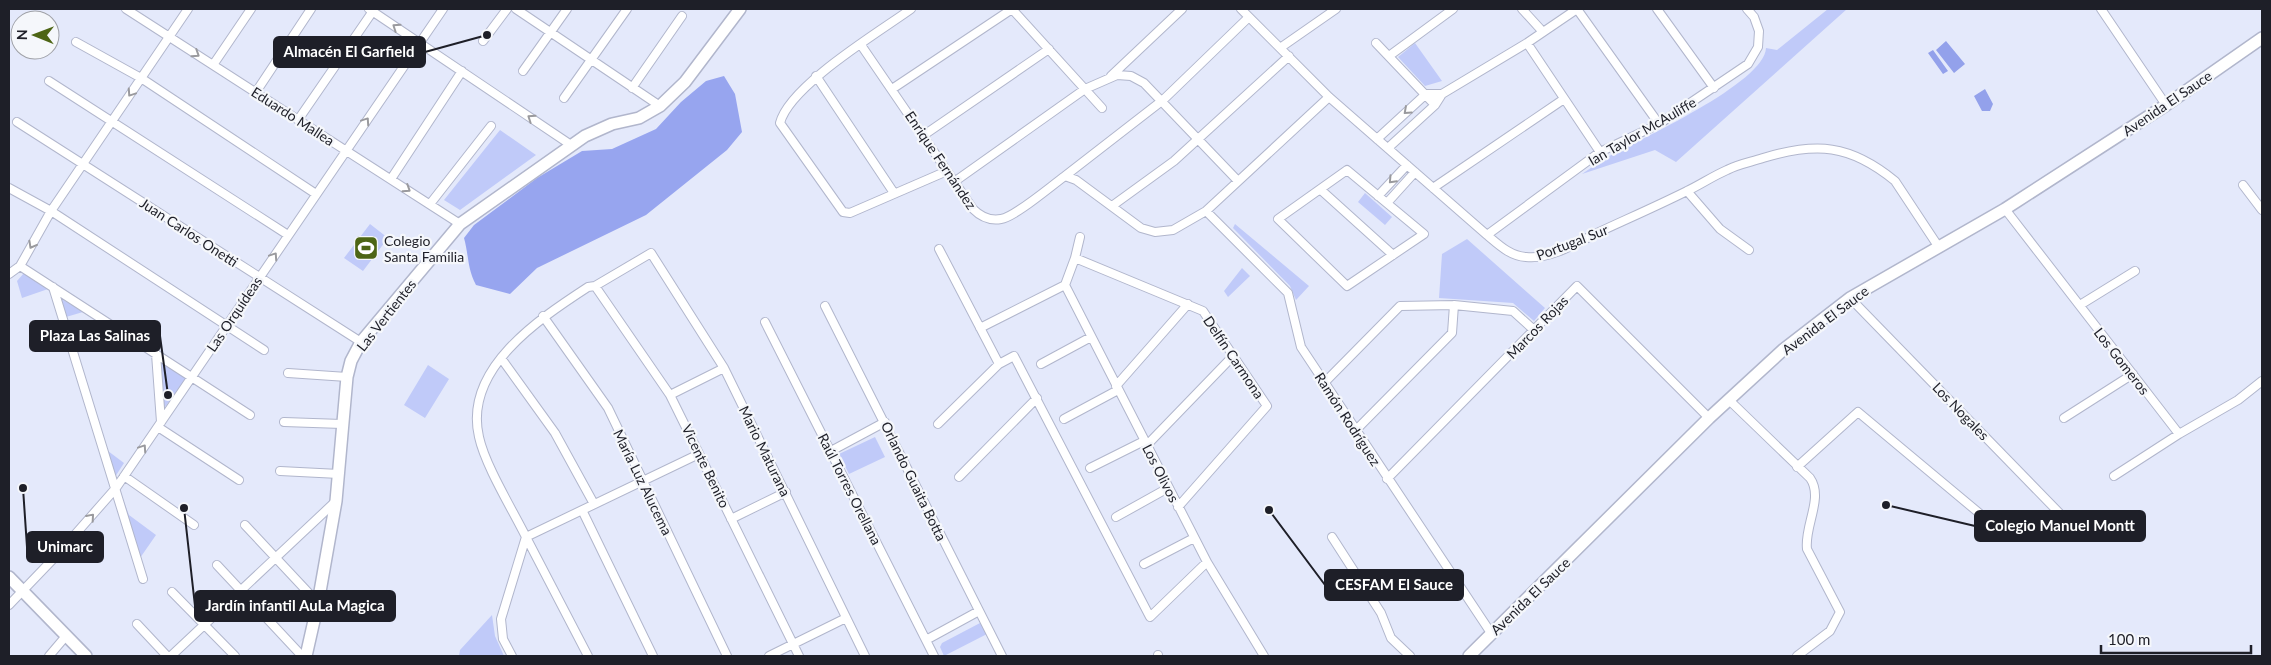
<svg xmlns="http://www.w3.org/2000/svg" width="2271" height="665" font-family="Lato,sans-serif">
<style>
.green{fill:#c0caf9}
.forest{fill:#97a5ef}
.water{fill:#93a1eb}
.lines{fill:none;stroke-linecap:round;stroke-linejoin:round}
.street-casing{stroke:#b1b6cc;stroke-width:10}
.secondary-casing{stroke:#b1b6cc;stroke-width:14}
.street{stroke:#fff;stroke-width:8}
.secondary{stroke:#fff;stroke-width:11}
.oneway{stroke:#9a9a9e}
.labels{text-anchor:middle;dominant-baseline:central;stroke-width:4.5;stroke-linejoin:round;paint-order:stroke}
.street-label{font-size:14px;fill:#1e1f28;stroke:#f5f7fb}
.poi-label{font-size:14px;fill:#1e1f28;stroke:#f5f7fb;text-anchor:start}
.leader{fill:none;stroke:#1e1f28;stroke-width:2}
.callout-dot{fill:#1e1f28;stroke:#f5f7fb;stroke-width:2}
.callout{fill:#1e1f28;stroke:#1e1f28;stroke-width:2}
.callout-label{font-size:15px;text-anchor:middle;font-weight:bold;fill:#fff}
</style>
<rect width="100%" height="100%" fill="#e4e9fb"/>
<path class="green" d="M1828,9H1847L1676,162L1655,150L1582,174C1591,168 1599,162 1608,157C1638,140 1765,83 1766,48L1777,50Z
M1415,43L1442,81L1425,86L1398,57Z
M500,130L536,155L460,210L444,200Z
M1365,193L1392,217L1385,225L1358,202Z
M370,224L388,238L363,271L344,258Z
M1235,224L1309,286L1296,300L1290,286L1233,228Z
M1467,239L1545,308L1534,321L1513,303L1439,298L1442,254Z
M1242,268L1250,276L1228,297L1224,291Z
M24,273L48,289L22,298L17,281Z
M60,298L83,312L66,317Z
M161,361L187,378L162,411Z
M428,365L449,379L425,418L404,405Z
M875,437L885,457L849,474L839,454Z
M108,451L124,463L115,477Z
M123,499L129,515L156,535L140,558L121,500Z
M492,615L495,636L504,656H459L460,650Z
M980,623L987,634L944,656L940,647L942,643Z"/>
<path class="forest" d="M724,76L735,94L742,132L727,150L646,215L537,268L510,294L476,285C467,268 469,256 464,238L474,225L537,178L582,151L612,149L656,129L681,102L706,81Z"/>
<path class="water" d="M1946,41L1965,64L1954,73L1936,50Z
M1933,50L1948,71L1943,74L1928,53Z
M1985,89L1993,104L1990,111H1982L1974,96Z"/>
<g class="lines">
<defs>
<path id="street" d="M126,9L460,224
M369,9L571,145
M516,9L660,106
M911,9C879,32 789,86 780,123L843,212L850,213L947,171
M1012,9L1102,108
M1241,9L1329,97L1487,235C1499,245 1510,256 1526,257C1549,260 1577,243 1597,233C1627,219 1657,206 1687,191C1700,185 1713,176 1727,170C1738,164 1751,162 1763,158C1816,142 1850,144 1895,181L1938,246
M1522,9L1543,32
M1577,9L1659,124
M1657,9L1714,88
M2101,9L2166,105
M483,41L507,9
M76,42L141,78L316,194
M1376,43L1435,105
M1527,43L1600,152
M861,45L973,209C981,217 990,221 1001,219C1015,217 1051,186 1065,176L1076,180L1141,228L1155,232L1173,230L1206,211L1329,97
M1280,48L1336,9
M1389,56L1453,9
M213,65L251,9
M523,71L567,9
M816,76L894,193
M1111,76L1182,9
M49,81L288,235
M632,88L682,16
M892,89L1012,9
M256,92L311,9
M564,98L627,9
M298,120L373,11
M17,122L361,342
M924,135L1049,49
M1377,139L1426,94H1442
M1388,148L1435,105L1442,94L1527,43L1577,9
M1347,170L1424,234L1347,286L1278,219Z
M1065,176L1163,100L1249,17
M391,179L462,71
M954,182L1085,89L1117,75L1131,76L1144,83L1238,181
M2243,185L2262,210
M9,188L51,211L264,350
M1433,188L1564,99
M1321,190L1393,255
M1687,191L1720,229L1749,250
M1378,196L1407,165
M1387,203L1415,172
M430,204L491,126
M1112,206L1174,161L1289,56
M2005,209L2179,434L2238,400L2262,381
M1206,211L1288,293L1301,347L1491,633
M1487,235L1600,152L1659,124L1748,64L1758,47L1759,31L1754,17L1747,9
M939,249L999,364
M1075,258L1080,237
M20,266L250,415
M9,274L20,266L51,211L188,9
M1065,285L1207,562L1264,656
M1065,285L1075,258L1203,311L1267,406L1178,507
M595,286L670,395L799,656
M53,287L143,579
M1850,298L2071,525
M2080,305L2135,271
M825,306L1002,656
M543,316L608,408L727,656
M765,322L934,656
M980,328L1065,285
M156,354L161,422
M501,358L555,433L594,504
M1041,364L1091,337
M288,373L347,377
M1324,383L1400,306L1454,305L1513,311L1535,331
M1116,386L1188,304
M670,395L724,368
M1729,400L1810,478C1824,498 1804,526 1807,549L1840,612L1830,631L1797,656
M2064,418L2133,374
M1064,419L1118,390
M284,422L342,424
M938,424L999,364L1014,356L1150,617L1207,562
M158,427L239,480
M1356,430L1452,333L1454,305
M1147,445L1234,355
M831,451L885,422
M1797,467L1858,412L1985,518
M1090,468L1144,441
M280,471L339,474
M124,476L194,525
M2114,476L2179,434
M959,477L1037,398
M1387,479L1577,286L1709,418
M582,510L653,656
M1116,517L1168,488
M731,519L786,492
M245,525L318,603
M1332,537L1381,613L1391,638L1410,656
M1144,564L1194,538
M217,565L302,656
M172,592L235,656
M9,605L57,555L116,488L443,9
M137,624L167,656
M926,640L979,611
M1158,655V656
M49,656L66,636
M171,656L335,502
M512,656L503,639L501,619L526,537C512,509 485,465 479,437C463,369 539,319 588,287L595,286L651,253L724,368L865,656
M588,656L526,537L699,454
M769,656L846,618"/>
<path id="secondary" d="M9,577L86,656
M306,656L318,603L336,501L347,377L351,361L361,342L460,224L585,136L612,124L639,118L660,106L685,82L740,9
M1469,656L1709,418L1784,349L1850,298L2005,209L2166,105L2262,38"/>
</defs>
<use href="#street" class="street-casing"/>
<use href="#secondary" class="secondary-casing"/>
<use href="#street" class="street"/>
<use href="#secondary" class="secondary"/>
</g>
<defs><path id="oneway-chevron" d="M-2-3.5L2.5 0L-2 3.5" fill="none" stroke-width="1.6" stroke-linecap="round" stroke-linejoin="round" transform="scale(1.25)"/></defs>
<g class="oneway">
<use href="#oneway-chevron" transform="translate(396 27) rotate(-146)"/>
<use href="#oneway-chevron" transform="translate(196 54) rotate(33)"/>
<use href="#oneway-chevron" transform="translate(131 93) rotate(124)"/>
<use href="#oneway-chevron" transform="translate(1407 111) rotate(138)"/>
<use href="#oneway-chevron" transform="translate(531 118) rotate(-146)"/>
<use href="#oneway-chevron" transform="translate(366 121) rotate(-56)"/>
<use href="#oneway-chevron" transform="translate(1392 180) rotate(133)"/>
<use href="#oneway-chevron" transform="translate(407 189) rotate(33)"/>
<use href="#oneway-chevron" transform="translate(32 245) rotate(119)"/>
<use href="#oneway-chevron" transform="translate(274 256) rotate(-56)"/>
<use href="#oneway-chevron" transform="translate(143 448) rotate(-56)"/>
<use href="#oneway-chevron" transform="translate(91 517) rotate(-49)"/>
</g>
<defs>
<symbol id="stadium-square" viewBox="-11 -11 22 22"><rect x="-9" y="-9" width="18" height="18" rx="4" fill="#4d6515" stroke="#f5f7fb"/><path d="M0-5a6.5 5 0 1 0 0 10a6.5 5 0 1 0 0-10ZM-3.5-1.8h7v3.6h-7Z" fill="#fff"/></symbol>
</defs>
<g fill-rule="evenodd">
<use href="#stadium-square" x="352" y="234" width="28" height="28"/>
</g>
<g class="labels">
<g class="street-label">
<text transform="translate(2167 103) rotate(-34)">Avenida El Sauce</text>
<text transform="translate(293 116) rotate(33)">Eduardo Mallea</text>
<text transform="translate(1642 131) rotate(-30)">Ian Taylor McAuliffe</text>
<text transform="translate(941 160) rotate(56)">Enrique Fernández</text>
<text transform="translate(189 232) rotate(33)">Juan Carlos Onetti</text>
<text transform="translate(1572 242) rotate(-21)">Portugal Sur</text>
<text transform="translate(234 314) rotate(-56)">Las Orquídeas</text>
<text transform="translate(386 315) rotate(-52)">Las Vertientes</text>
<text transform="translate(1825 320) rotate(-37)">Avenida El Sauce</text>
<text transform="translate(1537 327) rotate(-46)">Marcos Rojas</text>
<text transform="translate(1234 357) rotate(56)">Delfín Carmona</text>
<text transform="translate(2122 361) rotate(52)">Los Gomeros</text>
<text transform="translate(1961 411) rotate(46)">Los Nogales</text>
<text transform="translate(1348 419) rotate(57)">Ramón Rodríguez</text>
<text transform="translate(765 451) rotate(64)">Mario Maturana</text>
<text transform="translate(706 466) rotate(64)">Vicente Benito</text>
<text transform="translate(1161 473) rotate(63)">Los Olivos</text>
<text transform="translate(914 481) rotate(64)">Orlando Guaita Botta</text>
<text transform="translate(643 482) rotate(64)">María Luz Alucema</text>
<text transform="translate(850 489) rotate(63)">Raúl Torres Orellana</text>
<text transform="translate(1530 596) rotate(-44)">Avenida El Sauce</text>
</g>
<g class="poi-label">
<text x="384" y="240">Colegio<tspan x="384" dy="16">Santa Familia</tspan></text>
</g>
</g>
<path class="leader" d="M487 35L425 52M168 395L160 336M1886 505L1975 526M23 488L27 547M1269 510L1325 585M184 508L195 606"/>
<g class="callout-dot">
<circle cx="487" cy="35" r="5"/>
<circle cx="168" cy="395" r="5"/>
<circle cx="1886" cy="505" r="5"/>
<circle cx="23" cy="488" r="5"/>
<circle cx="1269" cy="510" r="5"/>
<circle cx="184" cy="508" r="5"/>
</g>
<g class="callout">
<rect x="274" y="37" width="151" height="30" rx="5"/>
<rect x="30" y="321" width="130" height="30" rx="5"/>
<rect x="1975" y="511" width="170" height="30" rx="5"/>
<rect x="27" y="532" width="76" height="30" rx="5"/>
<rect x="1325" y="570" width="138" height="30" rx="5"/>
<rect x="195" y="591" width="200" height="30" rx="5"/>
</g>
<g class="callout-label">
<text x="349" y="57">Almacén El Garfield</text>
<text x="95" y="341">Plaza Las Salinas</text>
<text x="2060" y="531">Colegio Manuel Montt</text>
<text x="65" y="552">Unimarc</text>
<text x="1394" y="590">CESFAM El Sauce</text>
<text x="295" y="611">Jardín infantil AuLa Magica</text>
</g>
<rect width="2271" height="665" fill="none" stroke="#1e1f28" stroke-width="20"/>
<g transform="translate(35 35) rotate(271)"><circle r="24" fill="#f5f7fb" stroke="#9fa1a7"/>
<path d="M0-4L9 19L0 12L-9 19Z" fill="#4d6515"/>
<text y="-8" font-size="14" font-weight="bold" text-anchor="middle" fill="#1e1f28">N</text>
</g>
<path d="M2101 645v8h150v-8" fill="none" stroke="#1e1f28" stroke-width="2.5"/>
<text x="2108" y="645" font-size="15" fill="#1e1f28" stroke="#f5f7fb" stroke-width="4" paint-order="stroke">100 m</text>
</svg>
